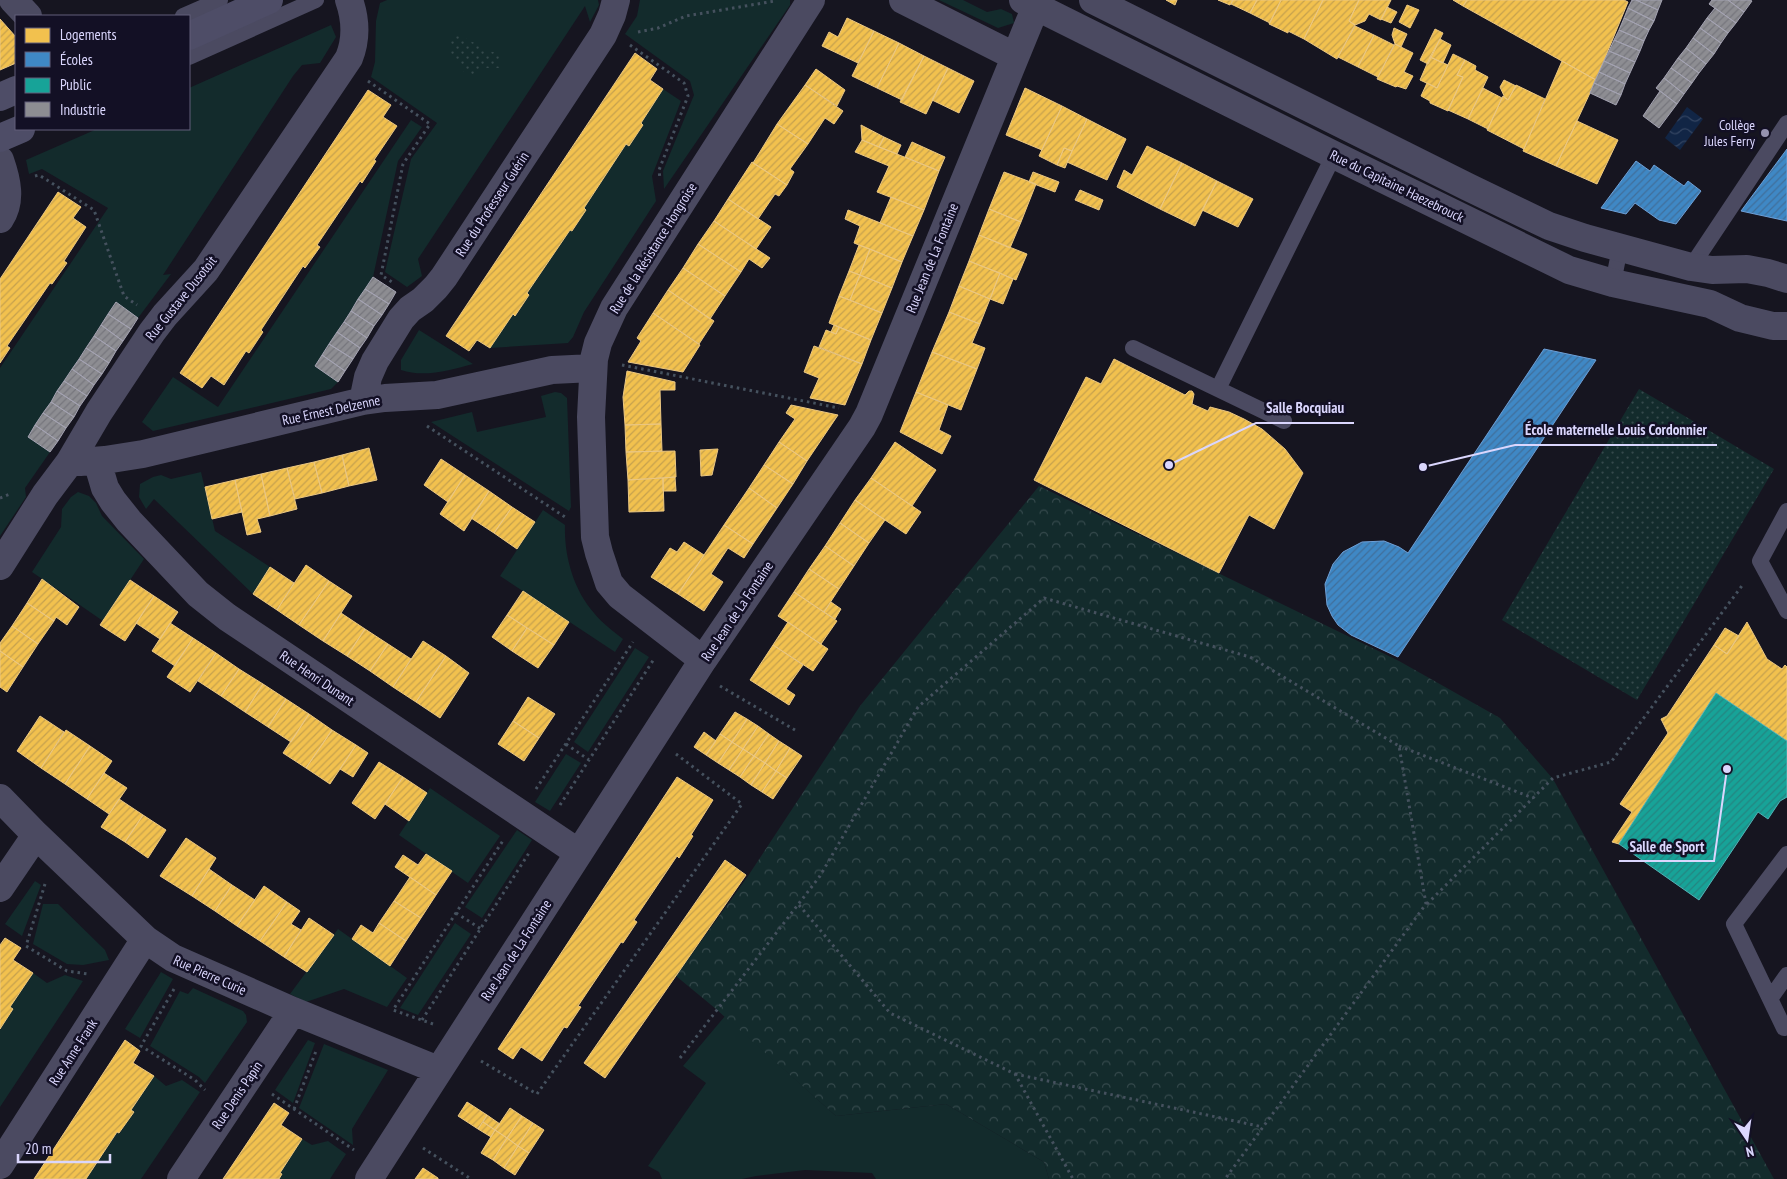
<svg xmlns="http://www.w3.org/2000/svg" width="1787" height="1179" font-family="'PT Sans Narrow',sans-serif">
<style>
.green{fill:#132b2c}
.forest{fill:url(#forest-crowns)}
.park{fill:url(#park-dots)}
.water{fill:url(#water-waves)}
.homes{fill:url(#homes-hatch);stroke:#ebc782}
.schools{fill:url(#schools-hatch);stroke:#6e9fd6}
.public{fill:url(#public-hatch);stroke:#52b2b6}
.industry{fill:url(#industry-hatch);stroke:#a4a3b2}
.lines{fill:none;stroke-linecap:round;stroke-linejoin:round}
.path{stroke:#45515e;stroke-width:3;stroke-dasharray:2.5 4;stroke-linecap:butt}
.lane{stroke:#4b4a61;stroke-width:16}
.street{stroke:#4b4a61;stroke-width:28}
.secondary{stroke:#4e4d67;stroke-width:28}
.poi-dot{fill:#9592b0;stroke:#131025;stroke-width:2}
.labels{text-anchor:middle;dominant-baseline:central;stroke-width:5;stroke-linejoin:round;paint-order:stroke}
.poi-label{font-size:14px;fill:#dad6fd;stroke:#131025;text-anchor:end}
.street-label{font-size:14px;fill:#dad6fd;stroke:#131025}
.leader{fill:none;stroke:#dad6fd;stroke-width:2}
.callout-dot{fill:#dad6fd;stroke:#131025;stroke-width:2}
.callout-label{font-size:15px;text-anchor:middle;font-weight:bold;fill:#dad6fd;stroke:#131025;stroke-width:5;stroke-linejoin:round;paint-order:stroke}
</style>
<defs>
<pattern id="forest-crowns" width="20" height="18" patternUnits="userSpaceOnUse" patternTransform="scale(1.25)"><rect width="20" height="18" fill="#132b2c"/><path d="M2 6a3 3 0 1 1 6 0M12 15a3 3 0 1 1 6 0" fill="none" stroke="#35494c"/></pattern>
<pattern id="park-dots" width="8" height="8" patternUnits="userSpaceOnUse" patternTransform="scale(1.25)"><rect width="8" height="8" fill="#132b2c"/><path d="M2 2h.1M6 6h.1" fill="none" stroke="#35494c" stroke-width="1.8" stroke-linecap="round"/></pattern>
<pattern id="water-waves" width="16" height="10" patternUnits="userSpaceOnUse" patternTransform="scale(1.25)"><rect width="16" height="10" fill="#112545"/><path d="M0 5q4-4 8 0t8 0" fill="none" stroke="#334461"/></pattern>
<pattern id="homes-hatch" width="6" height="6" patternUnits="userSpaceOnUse" patternTransform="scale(1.25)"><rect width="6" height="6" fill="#f2c14e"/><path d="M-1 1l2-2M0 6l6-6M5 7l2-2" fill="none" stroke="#c6a14e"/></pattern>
<pattern id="schools-hatch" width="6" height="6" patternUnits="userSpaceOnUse" patternTransform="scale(1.25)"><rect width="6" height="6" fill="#3f88c5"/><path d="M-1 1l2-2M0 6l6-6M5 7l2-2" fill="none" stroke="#406f9b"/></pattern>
<pattern id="public-hatch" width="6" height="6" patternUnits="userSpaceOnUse" patternTransform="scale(1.25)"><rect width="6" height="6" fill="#17a398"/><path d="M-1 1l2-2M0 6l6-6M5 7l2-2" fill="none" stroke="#248581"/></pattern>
<pattern id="industry-hatch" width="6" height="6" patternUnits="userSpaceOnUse" patternTransform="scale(1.25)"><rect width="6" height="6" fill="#8d8d92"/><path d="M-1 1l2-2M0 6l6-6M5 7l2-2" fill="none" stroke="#76767d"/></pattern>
</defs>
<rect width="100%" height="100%" fill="#161520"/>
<path class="green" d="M387,0H598L599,5L590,22L585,6L418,259L422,276L407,287L385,272L411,159L437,123L371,77L375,62L376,21L380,3Z
M640,0H790V5L664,189L663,171L694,95L690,81L625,34L637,16Z
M939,0H963L987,12L1001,9L1012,14L1014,23L998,28Z
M331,25L336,37L320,63L302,65L293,76L163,275L171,274L138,318L115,303L28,437L50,452L25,488L26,497L0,536V368L108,208L42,169L29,174L26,160L97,129H189V88Z
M663,89L681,101L652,176L656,201L584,312L573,337L568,343L490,348L513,314L516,316L529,295L527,293L570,230L573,231L586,210L584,208L626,144L629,146L643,125L641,123Z
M411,120L422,127L398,161L373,277L315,366L338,382L331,389L153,431L142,422L173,377L218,407Z
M419,330L473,364C451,370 424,378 401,370V360Z
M555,392L561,393L567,398L571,507L569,511L431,422L472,412L477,432L546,417L541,396Z
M201,472L215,531L270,567L253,594L154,499L146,509L139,497L140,484L153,477L161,475L171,479Z
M78,492L89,496L96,503L102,516L144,559L103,621L32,572L61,527L62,509L71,497Z
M543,510L565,525C564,555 573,589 594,613C602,623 613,631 623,639L615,652L500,576Z
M635,648L649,657L588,752L574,742Z
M566,754L581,763L550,811L535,802Z
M430,788L500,836L468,883L399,835Z
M517,830L532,840L482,918L465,907Z
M35,881L41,885L22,936L5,924Z
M43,904H58L105,950L109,960L83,965L67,964L33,944Z
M455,923L471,934L418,1015L400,1008Z
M338,929L407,978L387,1007L344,989L306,1002L290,994Z
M161,972L173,979L140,1038L125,1029Z
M33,973L47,983L65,975L83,981L0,1107V1029L13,1009L10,1007Z
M193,988L243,1011L246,1015L247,1022L205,1083L199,1077L150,1046L180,991L188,994Z
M725,1016L836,1116L946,1104L1044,1162L1049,1179H876L872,1173L805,1170L756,1176L742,1179H662L659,1172L648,1166L706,1083L683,1066Z
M308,1040L315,1043L293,1103L275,1090Z
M324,1044L388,1070L352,1129L353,1145L299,1108Z
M154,1076L166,1086L182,1080L200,1092L141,1179H86L117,1132L120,1133L133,1112L131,1110Z
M302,1139L312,1145L328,1141L346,1154L330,1179H279L282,1174L280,1173Z"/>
<path class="forest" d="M1039,486L1399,661L1500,718L1553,779L1774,1179H1049L1044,1162L946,1104L836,1116L716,1009L676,976L748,876L860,706Z"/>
<path class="park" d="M463,35L469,41L482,45L485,51L501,53L500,68H486L472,76C462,73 461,69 458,61C449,55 448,51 450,40L455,36Z
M1639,389L1774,469L1637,700L1502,620Z"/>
<path class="water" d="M1687,107L1703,119L1680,150L1665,138Z"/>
<path class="homes" d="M1166,0H1177L1175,5Z
M1218,0H1233L1230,5Z
M1233,0H1257L1250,13L1231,4Z
M1257,0H1281L1270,23L1250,13Z
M1281,0H1323L1304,39L1288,31V33L1269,24Z
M1323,0H1359L1349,21L1355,25L1337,59L1304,39Z
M1359,0H1391L1381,20L1369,14L1365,21L1355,25L1349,21Z
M1453,0H1467L1463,6Z
M1467,0H1624L1628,2L1596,80L1463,6Z
M1407,5L1419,10L1410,28L1399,22Z
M1387,7L1397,12L1391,23L1381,19Z
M847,18L874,31L858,63L822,46L829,32L838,37Z
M0,19L16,37V63L0,70Z
M1355,26L1374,35L1358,67L1338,57Z
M1394,28L1407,34L1401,47L1395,44L1392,35Z
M1435,29L1443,33L1428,64L1420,60Z
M874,31L899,43L877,88L852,76Z
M1374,35L1394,45L1378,77L1358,67Z
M1440,39L1451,45L1443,63L1430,57Z
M899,43L924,56L902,100L877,88Z
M1395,44L1413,53L1404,72L1413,76L1406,89L1397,86L1396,87L1377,79Z
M635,53L657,69L650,80L663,89L641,123L643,125L629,146L626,144L584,208L586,210L572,231L570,230L527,293L529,295L515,316L513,314L490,348L477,340L469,351L446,336Z
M1453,54L1465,60L1457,75L1463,77L1448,111L1430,103V101L1421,96L1427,83L1437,88Z
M924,56L948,68L926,114L900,102Z
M1430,57L1448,65L1437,88L1420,80Z
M1465,60L1476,66L1475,70L1488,77L1468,119L1448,110L1463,77L1457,75Z
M1562,61L1596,80L1556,166L1523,151Z
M948,68L974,81L959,113L932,100Z
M816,69L845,90L837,106L805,85Z
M1504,80L1516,86L1508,100L1505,98L1500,87Z
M805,85L843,111L834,124L825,118L808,144L777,124Z
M1516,85L1545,99L1524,149L1487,130L1503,96L1508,100Z
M1025,88L1062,106L1042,150L1006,135Z
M1483,88L1502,98L1488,129L1468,119Z
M368,90L391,105L383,117L397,126L374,160L376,161L362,183L360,181L317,245L320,247L305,268L303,266L261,330L263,332L249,353L246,351L224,385L211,376L202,388L180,373Z
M1062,106L1087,119L1072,151L1064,148L1057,165L1039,156Z
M1087,119L1126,139L1107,180L1067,162Z
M1577,121L1618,140L1597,184L1556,166Z
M777,124L808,144L790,169L794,172L787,185L753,163Z
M861,125L884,137L879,147L862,140Z
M884,137L901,145L897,154L879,147Z
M862,140L939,171L924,210L877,192L889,166L855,152Z
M912,142L945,157L939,171L905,157Z
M1147,146L1182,163L1160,209L1117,187L1124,170L1132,175Z
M1064,148L1072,151L1065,168L1057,165Z
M752,162L787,185L779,196L775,194L758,219L728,199Z
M1182,163L1217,181L1195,226L1160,209Z
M1004,172L1036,184L1021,222L989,209Z
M1033,172L1059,182L1055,192L1029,182Z
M1217,181L1253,199L1238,227L1202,210Z
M1080,190L1103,200L1099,210L1075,200Z
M58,192L81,207L73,218L86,227L64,261L67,263L52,284L50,283L7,346L10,348L0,363V279Z
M891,197L924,210L913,236L880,223Z
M728,199L771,227L756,249L714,221Z
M989,209L1021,222L1010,248L979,235Z
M848,210L913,236L902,262L854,243L860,226L845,219Z
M714,221L770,258L762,268L749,259L741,272L698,244Z
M979,235L1027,254L1016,280L969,261Z
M698,244L741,272L725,296L683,268Z
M859,245L870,249L860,275L849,271Z
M870,249L902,262L892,288L860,275Z
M969,261L1000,273L990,299L959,286Z
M683,268L725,296L710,319L668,290Z
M849,271L860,275L850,300L839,296Z
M1000,273L1013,279L1003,304L990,299Z
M860,275L892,288L882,313L850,300Z
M959,286L990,299L980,324L949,312Z
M668,290L714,321L699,344L653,313Z
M839,296L882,313L871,340L829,323Z
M949,312L980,324L972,343L985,348L977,369L932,352Z
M653,313L700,345L683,372L628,362L641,341L637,338Z
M834,325L839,327L836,334L831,332Z
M839,327L871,340L862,364L819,347L826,330L836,334Z
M814,346L862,364L845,405L810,398L819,378L804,372Z
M932,352L977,369L961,410L916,392Z
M1114,359L1185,395L1189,391H1192L1194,394L1192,404L1208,411L1210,407L1229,412L1244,419L1262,429L1285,449L1303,473L1274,529L1249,515L1219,573L1034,480L1086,377L1101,384Z
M627,371L675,382V390H660L661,424L625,425L623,397Z
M916,392L948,405L939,430L951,436L942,454L900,432Z
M791,405L838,415L807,461L779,442L795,419L786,413Z
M661,424L662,451L626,452L625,425Z
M779,442L807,461L793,484L764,465Z
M895,442L936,470L912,506L871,478Z
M369,448L377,480L349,486L342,455Z
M718,449L712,475L701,476L700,450Z
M675,451L676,477L628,480L626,452Z
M342,455L349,486L322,493L314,462Z
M441,459L465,475L448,502L424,485Z
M314,462L322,493L295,499L287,468Z
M764,465L793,484L777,508L749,488Z
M287,468L297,509L270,516L261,474Z
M261,474L270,516L257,519L261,532L247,535L235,480Z
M465,475L489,491L464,531L440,514Z
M675,477L676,491H663V478Z
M663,478L664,511L629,512L628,480Z
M871,478L921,512L906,534L855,500Z
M235,480L242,512L212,519L205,487Z
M749,488L777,508L753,544L724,525Z
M489,491L512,507L494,533L471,518Z
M855,500L885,520L869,543L840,523Z
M512,507L535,522L517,549L494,533Z
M840,523L869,543L854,566L825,546Z
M724,525L753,544L744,558L728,548L711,574L723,582L704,611L678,594Z
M684,542L704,555L678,594L651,577L670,548L677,552Z
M825,546L854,566L839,589L809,569Z
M306,565L329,581L299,625L277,610Z
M270,567L294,583L277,610L253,594Z
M809,569L839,589L824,612L794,592Z
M42,579L79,607L67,625L56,617L54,621L27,603Z
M130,580L154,596L125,641L100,625Z
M329,581L352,596L323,641L299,625Z
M523,591L569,622L554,645L507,615Z
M794,592L837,621L821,644L778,616Z
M154,596L178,612L160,639L136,623Z
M831,602L841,609L835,619L824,612Z
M27,603L54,621L38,644L12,626Z
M341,613L365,629L347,656L323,641Z
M507,615L527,628L512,651L492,637Z
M788,622L828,649L813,671L773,645Z
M1747,622L1767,659L1782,669L1785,665L1787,667V741L1716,693L1619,844L1612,842L1632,812L1620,804L1668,733L1661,719L1667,716L1714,645L1727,654Z
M170,623L193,638L175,666L152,651Z
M12,626L38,644L23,667L0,651V643Z
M527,628L554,645L538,668L512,651Z
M1725,628L1739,636L1727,654L1714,645Z
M365,629L388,644L370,671L347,656Z
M193,638L216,653L190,692L167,677Z
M423,641L446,656L416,702L393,687Z
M388,644L411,659L393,687L370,671Z
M773,645L803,665L786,689L795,695L789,705L750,680Z
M0,651L23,667L7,692L0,687Z
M216,653L239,669L221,696L198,681Z
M446,656L469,673L440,718L416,702Z
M239,669L263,684L245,712L221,696Z
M263,684L286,699L268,727L245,712Z
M528,697L555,714L539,738L513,721Z
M286,699L309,714L291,742L268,727Z
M735,712L747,719L732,742L720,734Z
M309,714L332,730L306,768L283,753Z
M40,716L64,732L41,768L17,751Z
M747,719L758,726L743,749L732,742Z
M513,721L539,738L524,761L498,744Z
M758,726L769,734L754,756L743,749Z
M66,730L90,746L65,784L41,768Z
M332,730L356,745L330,784L306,768Z
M704,732L716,741L706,755L694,747Z
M720,734L732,742L718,763L706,755Z
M769,734L779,741L765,763L754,756Z
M779,741L790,748L776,771L765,763Z
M732,742L743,749L729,770L718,763Z
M356,745L368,753L353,777L340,769Z
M90,746L112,761L87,799L65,784Z
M790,748L802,756L787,778L776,771Z
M743,749L754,756L740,777L729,770Z
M754,756L765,763L751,785L740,777Z
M379,762L403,777L375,819L352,803Z
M765,763L776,771L762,792L751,785Z
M776,771L787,778L773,799L762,792Z
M104,773L127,788L109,814L87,799Z
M403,777L427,793L409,821L385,804Z
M677,777L713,800L691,835L693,836L679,858L677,856L634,920L637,922L623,943L621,942L578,1006L581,1007L567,1028L564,1027L542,1061L521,1047L513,1059L498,1049Z
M119,799L143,815L125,842L101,827Z
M143,815L166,830L148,858L125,842Z
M186,838L216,858L192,896L160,876Z
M426,854L452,871L436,895L395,867L403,855L418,865Z
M725,860L746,875L605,1078L584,1063Z
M209,869L232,885L215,911L192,896Z
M410,877L436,895L421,918L394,901Z
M232,885L255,900L237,926L215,911Z
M264,886L287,902L260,941L237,926Z
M394,901L421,918L406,941L379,923Z
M287,902L300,911L291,924L301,930L284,957L260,941Z
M309,918L334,935L307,972L284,957Z
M379,923L406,941L390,966L352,939L361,925L373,933Z
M5,938L21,948L13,960L33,973L10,1007L13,1009L0,1029V945Z
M125,1040L140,1051L133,1063L154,1076L131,1110L134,1112L119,1133L117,1132L86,1179H34Z
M467,1102L487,1115L478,1129L458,1116Z
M274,1103L289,1113L281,1125L302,1139L280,1173L282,1174L279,1179H223Z
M510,1108L522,1116L507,1138L495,1130Z
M487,1115L500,1124L495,1130L483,1122Z
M522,1116L533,1123L518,1146L507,1138Z
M483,1122L495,1130L491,1137L478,1129Z
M533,1123L544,1130L529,1153L518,1146Z
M495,1130L507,1138L493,1160L481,1153Z
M507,1138L518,1146L504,1168L493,1160Z
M518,1146L529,1153L515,1175L504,1168Z
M423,1168L438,1178V1179H415Z"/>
<path class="schools" d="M1787,149V221L1741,211Z
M1636,161L1650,171L1654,165L1684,186L1688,181L1701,191L1676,224L1659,220L1635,203L1626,214L1601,208Z
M1544,349L1596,360L1398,657L1351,635L1338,625L1332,616L1327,605L1325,584L1333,564L1343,552L1362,542L1384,541L1399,547L1408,553Z"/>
<path class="public" d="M1716,693L1787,741V797L1780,801L1768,819L1758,812L1699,900L1619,844Z"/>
<path class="industry" d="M1632,0H1636L1658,10L1654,21L1628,8Z
M1636,0H1662L1658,10Z
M1712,0H1728L1744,12L1736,23L1709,4Z
M1728,0H1750L1752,1L1744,12Z
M1628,8L1654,21L1649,30L1624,18Z
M1715,8L1736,23L1728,33L1707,18Z
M1624,18L1649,30L1644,41L1619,30Z
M1707,18L1728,33L1721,43L1700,28Z
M1700,28L1721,43L1714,54L1693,38Z
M1619,30L1644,41L1640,51L1614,40Z
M1693,38L1714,54L1706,64L1686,48Z
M1614,40L1640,51L1635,62L1609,51Z
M1686,48L1706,64L1699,73L1678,58Z
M1609,51L1635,62L1630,73L1604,61Z
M1678,58L1699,73L1692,83L1671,68Z
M1604,61L1630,73L1625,84L1599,72Z
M1671,68L1692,83L1684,94L1664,78Z
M1599,72L1625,84L1621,95L1594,83Z
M1664,78L1684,94L1677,104L1656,88Z
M1594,83L1621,95L1616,105L1590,93Z
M1660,91L1677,104L1659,128L1643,116Z
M373,277L396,292L389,304L365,289Z
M365,289L389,304L382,315L358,299Z
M358,299L382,315L374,326L351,311Z
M116,302L138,318L131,329L108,314Z
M351,311L374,326L367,338L344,322Z
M108,314L131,329L123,341L101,325Z
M344,322L367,338L360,348L337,332Z
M101,325L123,341L116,351L94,336Z
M337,332L360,348L353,359L329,344Z
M94,336L116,351L109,363L86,348Z
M329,344L353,359L345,371L322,355Z
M86,348L109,363L102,374L79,359Z
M322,355L345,371L338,382L315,366Z
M79,359L102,374L94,385L72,369Z
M72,369L94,385L87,396L64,381Z
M64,381L87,396L80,406L57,391Z
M57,391L80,406L74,417L51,402Z
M51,402L74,417L66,428L43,413Z
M43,413L66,428L58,441L35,425Z
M35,425L58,441L50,452L28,437Z"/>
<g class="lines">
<path class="path" d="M638,32L658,28L686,16L775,1
M630,45L684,83L688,96L659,170L660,179
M368,81L430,124L403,164L381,275L395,284
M35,176L39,175L94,210L124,296L137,305
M622,365L839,408
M427,426L565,517
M0,498L10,494
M720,686L795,730
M566,744L589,760
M1399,746L1533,798
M536,789L633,642
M560,805L654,659
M45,884L26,946L67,971L88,974
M1427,904L1553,778L1611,762L1744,583
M799,905L890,1013L1015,1074L1073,1179
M456,913L481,929
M174,989L141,1046L195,1080L205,1090
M422,1020L529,853
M433,1024L393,1010L504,839
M680,1058L820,876L918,707L1044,598L1250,657L1399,746L1426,904L1225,1179
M481,1061L537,1094L742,804L676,754
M1015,1074L1263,1127
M272,1094L354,1150
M294,1109L316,1051
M423,1148L471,1179"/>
<path class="lane" d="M183,16L220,0
M189,57L316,0
M1691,267L1787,123
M1613,283L1620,248
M1133,348L1284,421
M1218,389L1334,155
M1787,511L1760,561L1787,611
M1770,999L1787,975
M1784,1028L1734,924L1787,854"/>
<path class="street" d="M13,0L28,16
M903,0L1014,56
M1023,0L1334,155L1569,270L1613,283L1710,304L1740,318L1773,326H1787
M1093,0L1468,187L1549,226L1585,238L1691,267L1712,270L1747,269L1768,273L1787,279
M0,160C7,180 12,201 0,219
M363,401L368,377L375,361L401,319L410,309L423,300L436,287L444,277L603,35L612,15L616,0
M97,461L105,488L113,501L129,521L198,594L227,617L579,853
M80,462L105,460L143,454L363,401L385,398L437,395L552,370L593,368
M0,566L45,495L69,463L99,412L152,332L165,315L206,270L349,58C357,38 356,20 349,0
M703,660L620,596L609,583L599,553L595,537L591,417L594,359L598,343L614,308L811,0
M0,798L36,835L145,939L173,958L293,1011L438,1070
M0,888L36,835
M0,1165L145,939
M181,1179L293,1011
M369,1179L703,660L862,427L869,414L1036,6"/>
<path class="secondary" d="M189,36L269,0
M0,97L16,90
M0,138L21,129"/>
</g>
<circle class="poi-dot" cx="1765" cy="133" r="5"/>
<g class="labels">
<g class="poi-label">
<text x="1755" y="125">Collège<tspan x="1755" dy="16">Jules Ferry</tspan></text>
</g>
<g class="street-label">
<text transform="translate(1397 186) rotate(26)">Rue du Capitaine Haezebrouck</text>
<text transform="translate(492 204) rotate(-57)">Rue du Professeur Guérin</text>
<text transform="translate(653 248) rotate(-58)">Rue de la Résistance Hongroise</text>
<text transform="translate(932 258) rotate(-68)">Rue Jean de La Fontaine</text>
<text transform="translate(181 298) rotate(-51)">Rue Gustave Dusotoit</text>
<text transform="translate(331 410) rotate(-12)">Rue Ernest Delzenne</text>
<text transform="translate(737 611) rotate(-56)">Rue Jean de La Fontaine</text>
<text transform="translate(317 678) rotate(34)">Rue Henri Dunant</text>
<text transform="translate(516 950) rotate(-57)">Rue Jean de La Fontaine</text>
<text transform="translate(210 975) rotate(24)">Rue Pierre Curie</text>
<text transform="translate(73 1052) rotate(-57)">Rue Anne Frank</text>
<text transform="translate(237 1095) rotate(-56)">Rue Denis Papin</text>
</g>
</g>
<path class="leader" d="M1169 465L1256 423H1354M1423 467L1515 445H1717M1727 769L1714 861H1619"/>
<g class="callout-dot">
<circle cx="1169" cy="465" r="5"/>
<circle cx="1423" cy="467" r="5"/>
<circle cx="1727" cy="769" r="5"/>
</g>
<g class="callout-label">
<text x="1305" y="413">Salle Bocquiau</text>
<text x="1616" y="435">École maternelle Louis Cordonnier</text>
<text x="1667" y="852">Salle de Sport</text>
</g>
<rect x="15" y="15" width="175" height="115" fill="#131025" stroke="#635f7b"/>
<rect x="25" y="28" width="25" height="15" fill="#f2c14e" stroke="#635f7b"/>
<text x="60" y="40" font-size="15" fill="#dad6fd">Logements</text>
<rect x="25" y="52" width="25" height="15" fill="#3f88c5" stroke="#635f7b"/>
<text x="60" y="65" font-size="15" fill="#dad6fd">Écoles</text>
<rect x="25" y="78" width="25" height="15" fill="#17a398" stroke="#635f7b"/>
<text x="60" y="90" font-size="15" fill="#dad6fd">Public</text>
<rect x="25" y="102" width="25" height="15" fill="#8d8d92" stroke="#635f7b"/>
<text x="60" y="115" font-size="15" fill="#dad6fd">Industrie</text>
<g transform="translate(1747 1139) rotate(167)" stroke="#131025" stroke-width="4" paint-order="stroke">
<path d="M0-4L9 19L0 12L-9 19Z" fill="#dad6fd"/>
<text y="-8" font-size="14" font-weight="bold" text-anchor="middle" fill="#dad6fd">N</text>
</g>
<path d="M18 1154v8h92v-8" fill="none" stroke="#dad6fd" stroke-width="2.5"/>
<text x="25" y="1154" font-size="15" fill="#dad6fd" stroke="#131025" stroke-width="4" paint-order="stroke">20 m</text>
</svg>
